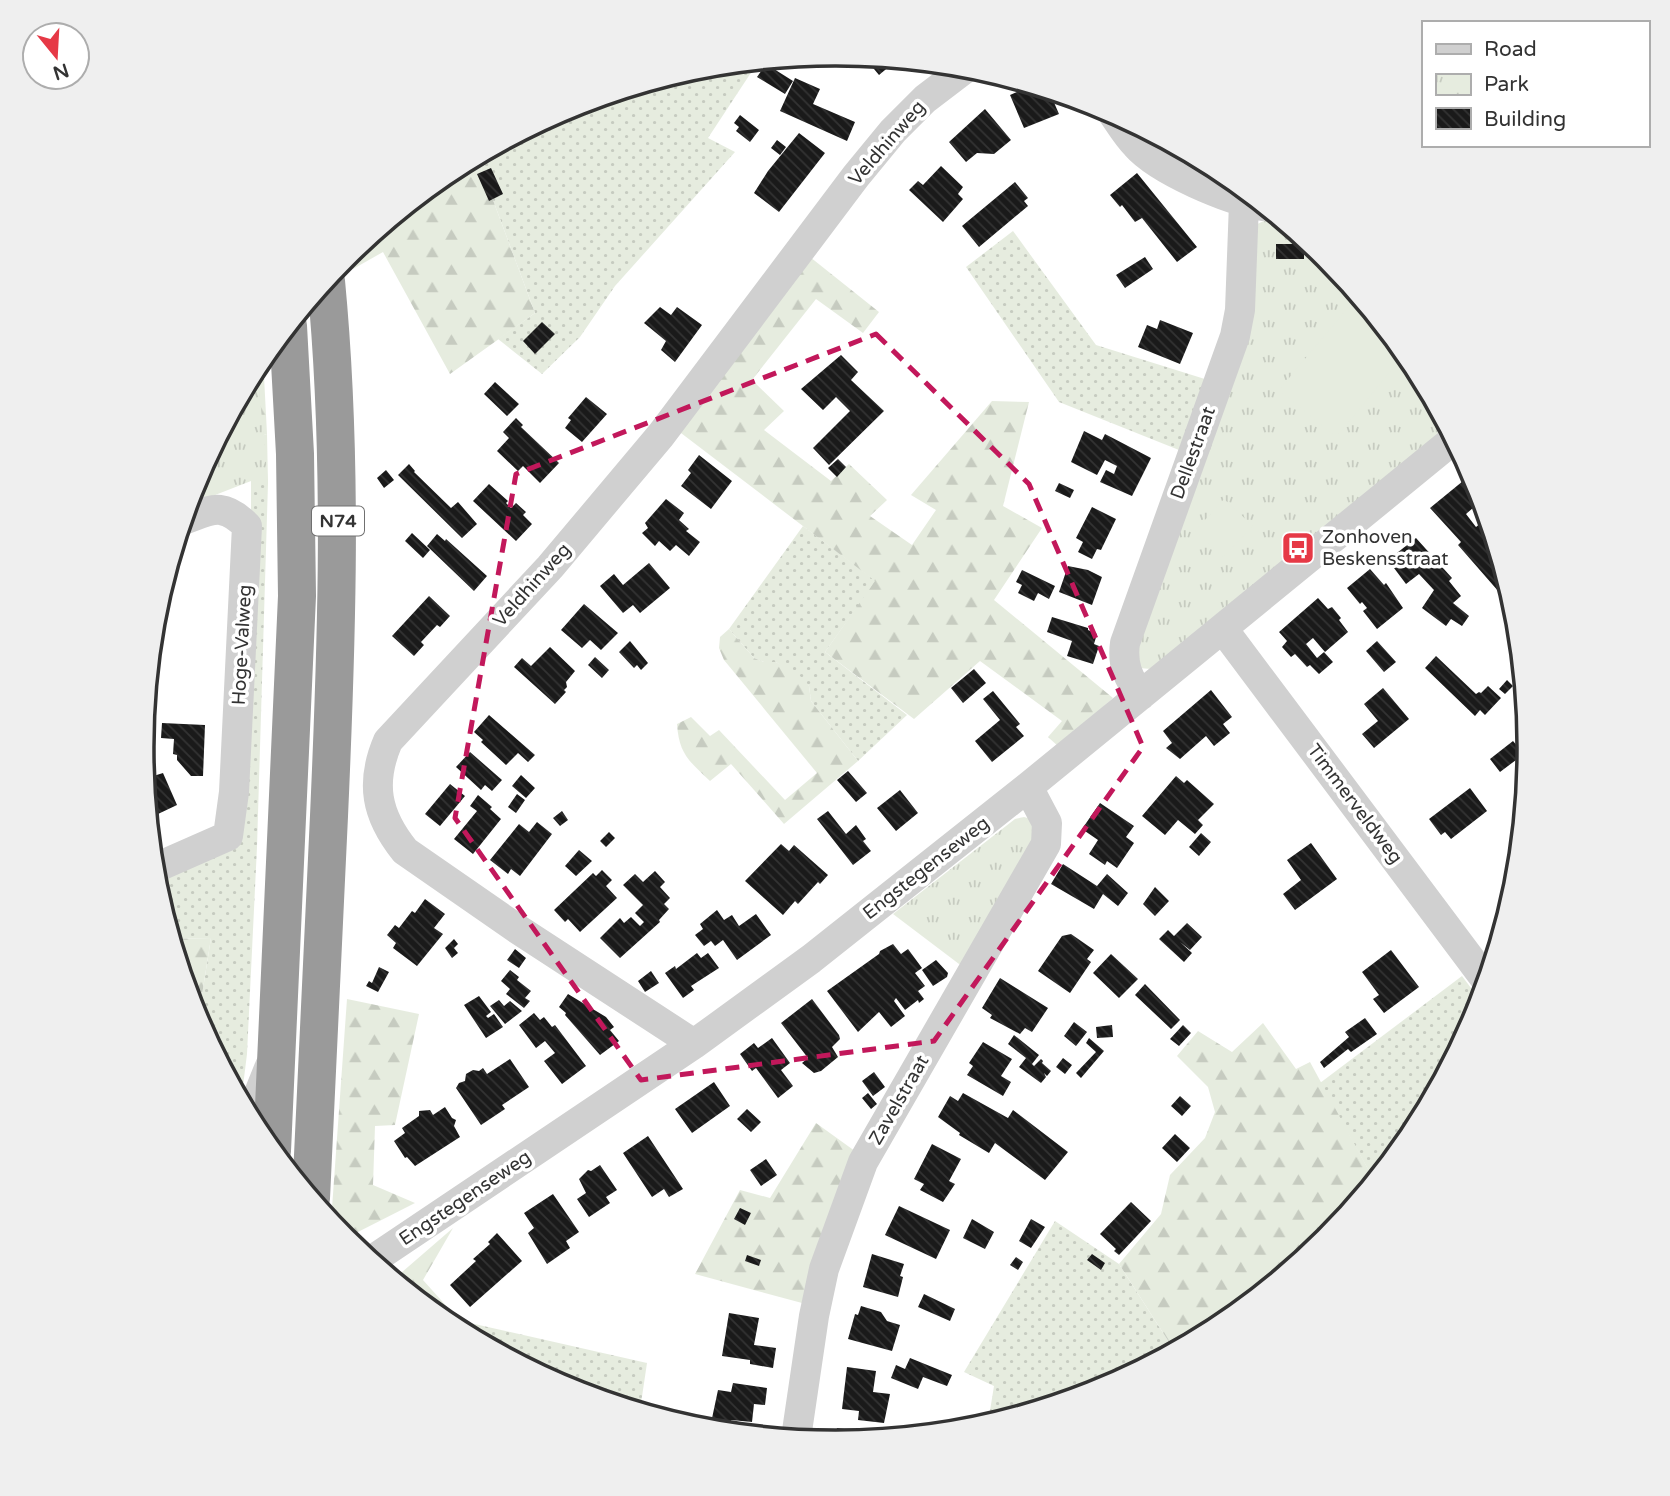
<svg xmlns="http://www.w3.org/2000/svg" width="1670" height="1496" font-family="'Varela Round',sans-serif">
<style>
.grass{fill:url(#grass-dots)}
.forest{fill:url(#forest-firs)}
.park{fill:url(#park-tufts)}
.pitch{fill:#e6ecdf}
.building{fill:url(#building-back-hatch)}
.lines{fill:none;stroke-linecap:round;stroke-linejoin:round}
.minor{stroke:#d0d0d0;stroke-width:30}
.highway{stroke:#9a9a9a;stroke-width:38}
.marked{fill:none;stroke:#c2185b;stroke-width:5;stroke-dasharray:14 9;stroke-linejoin:round}
.labels{text-anchor:middle;dominant-baseline:central;stroke-width:7;stroke-linejoin:round;paint-order:stroke}
.shield{fill:#fff;stroke:#707070;stroke-width:2}
.shield-label{font-size:18px;font-weight:bold;fill:#333}
.street-label{font-size:19px;fill:#333;stroke:#fff}
.poi-label{font-size:19px;fill:#333;stroke:#fff;text-anchor:start}
.rim{fill:none;stroke:#333;stroke-width:3.5}
</style>
<defs>
<pattern id="grass-dots" width="8" height="8" patternUnits="userSpaceOnUse" patternTransform="scale(1.75)"><rect width="8" height="8" fill="#e6ecdf"/><path d="M2 2h.1M6 6h.1" fill="none" stroke="#c6cbc0" stroke-width="1.8" stroke-linecap="round"/></pattern>
<pattern id="forest-firs" width="22" height="20" patternUnits="userSpaceOnUse" patternTransform="scale(1.75)"><rect width="22" height="20" fill="#e6ecdf"/><path d="M5 1l3.5 6h-7zM16 11l3.5 6h-7z" fill="#c6cbc0"/></pattern>
<pattern id="park-tufts" width="24" height="20" patternUnits="userSpaceOnUse" patternTransform="scale(1.75)"><rect width="24" height="20" fill="#e6ecdf"/><path d="M3 7l-1-3M5 7V3M7 7l1-3M15 17l-1-3M17 17v-4M19 17l1-3" fill="none" stroke="#c6cbc0"/></pattern>
<pattern id="building-back-hatch" width="6" height="6" patternUnits="userSpaceOnUse" patternTransform="scale(1.75)"><rect width="6" height="6" fill="#1a1a1a"/><path d="M-1 5l2 2M0 0l6 6M5-1l2 2" fill="none" stroke="#333"/></pattern>
</defs>
<rect width="100%" height="100%" fill="#fff"/>
<path class="grass" d="M758,62L708,138L735,152L615,286L580,337L542,374L498,339L535,313L477,157L570,107L700,68Z
M1013,231L1096,345L1208,380L1179,450L1059,402L966,267Z
M267,434L268,483L257,847L247,1054L241,1102L198,1020L211,938L171,939L154,882L235,848L251,533V481L194,482L210,453Z
M803,526L876,581L825,652L907,715L858,761L811,701L809,686L776,662H764L754,658L729,629Z
M1462,976L1480,1000L1476,1014L1412,1134L1374,1180L1320,1083Z
M1055,1221L1119,1264L1174,1350L1100,1389L988,1423L994,1386L964,1372Z
M439,1316L647,1363L640,1410L569,1389L449,1325Z"/>
<path class="forest" d="M477,157L535,313L450,374L383,252L353,269L351,252L450,171Z
M810,257L879,312L863,333L816,299L752,380L784,411L764,430L831,481L849,464L887,500L870,516L912,545L936,510L911,495L992,401L1029,402L1003,506L1042,528L994,600L1113,698L1059,747L1048,737L1062,721L980,661L914,719L825,652L875,581L677,430Z
M263,357L267,434L210,453L258,362Z
M729,629L754,658L764,662H776L800,676L809,686L811,701L858,761L784,824L731,764L710,781C689,761 679,754 677,724L691,717L710,736L719,730L785,800L817,773L724,660L719,648L720,637Z
M211,938L198,1020L171,939Z
M347,999L419,1014L395,1125L375,1126L373,1185L415,1203L352,1235H341L331,1222Z
M1263,1023L1296,1069L1310,1062L1374,1180L1325,1239L1220,1325L1174,1350L1119,1264L1161,1214L1170,1175L1205,1138L1215,1112L1208,1087L1177,1056L1198,1031L1232,1052Z
M816,1123L859,1154L802,1303L695,1274L740,1190L770,1198Z
M453,1228L423,1280L458,1319L439,1316L394,1279Z"/>
<path class="park" d="M1279,219L1326,258L1412,363L1448,430L1151,669L1139,668L1132,644L1253,226L1266,220Z
M257,366L268,483L251,481L187,506L194,482Z
M1024,817L1031,819L1038,839L963,967L893,914L1015,819Z"/>
<path class="pitch" d="M1355,299L1371,313L1405,354L1336,437L1279,390Z
M1224,499L1253,526L1223,557L1195,531Z"/>
<path class="building" d="M864,57L897,60L879,75Z
M766,64L793,81L785,94L757,77Z
M795,78L820,89L813,104L855,122L847,141L780,111Z
M1031,86L1049,91L1059,114L1024,128L1010,95Z
M985,109L1011,140L994,154L977,153L966,162L949,142Z
M740,115L759,130L750,142L736,131L739,127L734,123Z
M799,133L825,153L779,212L754,193L768,171Z
M777,140L786,147L780,155L771,148Z
M941,166L963,187L958,194L963,199L943,222L909,190L918,181L923,185Z
M491,168L503,194L489,201L477,174Z
M1137,173L1197,247L1177,262L1142,218L1135,222L1122,205L1120,207L1110,195Z
M1015,182L1028,198L1024,201L1028,206L979,247L962,226Z
M1276,244H1304V259H1276Z
M1145,257L1153,269L1125,288L1116,275Z
M660,307L671,315L677,307L702,325L675,362L661,350L666,341L644,323Z
M1160,320L1193,333L1180,364L1138,347L1147,325L1157,329Z
M542,322L555,334L535,354L523,341Z
M841,355L858,372L851,380L884,411L829,465L813,448L850,411L836,397L823,410L801,389Z
M495,382L519,404L507,416L484,394Z
M586,397L607,414L582,442L565,428L571,420L568,418Z
M516,418L523,425L521,427L559,463L540,483L523,466L518,471L497,451L509,438L503,432Z
M1084,431L1102,440L1105,434L1151,458L1132,496L1100,482L1106,470L1114,474L1117,466L1105,460L1097,475L1071,462Z
M699,455L732,481L711,509L681,486L691,473L688,470Z
M838,459L846,467L837,477L828,468Z
M409,464L415,471L414,472L451,508L458,502L477,524L462,538L398,475Z
M386,470L394,480L384,488L377,478Z
M1463,481L1473,492L1476,490L1481,501L1466,514L1476,527L1487,518L1510,596L1504,588L1499,592L1458,545L1461,542L1430,508Z
M1059,483L1074,490L1070,498L1055,491Z
M489,484L508,501L506,503L511,508L516,503L526,512L523,515L532,524L516,541L473,501Z
M666,499L684,513L679,520L689,529L686,531L700,542L689,556L676,545L670,551L659,541L655,546L642,533L648,528L645,523Z
M1092,507L1116,519L1101,550L1097,549L1092,559L1078,552L1083,542L1076,538Z
M412,533L430,550L423,558L405,541Z
M437,534L445,541L446,539L487,576L474,591L427,546Z
M1416,538L1452,578L1449,581L1461,596L1453,603L1469,616L1462,626L1451,619L1446,626L1422,608L1434,590L1433,589L1419,574L1406,584L1388,560Z
M649,563L670,588L640,613L633,605L623,613L600,586L614,574L623,585Z
M1068,566L1088,570L1102,577L1092,605L1059,592Z
M1370,569L1384,585L1386,583L1403,608L1377,629L1363,611L1367,608L1362,602L1360,604L1347,588Z
M1022,570L1055,586L1049,599L1038,593L1034,601L1018,593L1022,585L1016,582Z
M429,596L450,616L440,627L437,625L421,642L424,645L414,656L392,636Z
M1318,598L1328,609L1332,607L1341,618L1339,620L1348,632L1325,652L1313,638L1306,644L1317,658L1324,652L1333,662L1319,674L1310,665L1307,667L1295,654L1291,657L1282,647L1287,641L1279,632Z
M584,604L618,633L601,650L590,640L582,648L561,630Z
M1052,617L1088,628V630L1097,634L1094,644L1099,646L1093,664L1067,656L1072,641L1047,632Z
M630,641L648,663L641,670L637,665L634,668L619,652Z
M1377,641L1396,662L1384,672L1366,651Z
M550,647L575,671L566,682L567,687L564,690L566,692L555,704L514,667L522,658L531,666Z
M1436,656L1476,694L1479,692L1481,693L1488,686L1501,698L1485,715L1480,710L1475,716L1425,668Z
M595,657L609,670L602,678L588,665Z
M974,669L986,683L963,703L951,688Z
M1507,680L1513,686L1505,694L1499,689Z
M1383,688L1409,719L1374,748L1362,734L1378,721L1364,704Z
M1211,690L1232,717L1223,724L1230,733L1214,746L1206,736L1180,759L1166,748L1172,743L1163,731Z
M993,691L1020,724L1016,727L1024,736L992,762L975,741L1000,720L983,699Z
M489,715L535,755L528,762L518,753L506,765L481,742L483,740L474,732Z
M162,723L205,725L203,776H191L177,760V755L173,754L174,739L161,738Z
M1513,741L1524,754L1500,772L1490,759Z
M470,752L502,780L492,791L485,785L481,790L456,767Z
M848,771L867,793L856,802L837,780Z
M163,773L177,805L158,814V812L148,816L144,779Z
M521,775L535,788L526,798L512,786Z
M1176,776L1184,783L1187,780L1214,804L1198,820L1203,825L1195,834L1178,820L1165,835L1142,816Z
M450,784L465,796L440,826L425,814Z
M1470,788L1487,811L1451,839L1445,832L1441,835L1429,819Z
M900,790L918,813L896,831L877,808Z
M517,794L525,800L516,813L508,807Z
M478,795L492,807L490,809L501,819L473,854L454,839L477,811L470,806Z
M1100,803L1134,826L1126,837L1134,843L1117,868L1107,861L1105,865L1089,854L1098,840L1082,829Z
M562,811L568,820L560,826L553,818Z
M828,811L846,834L856,825L866,839L863,841L871,851L853,865L817,819Z
M537,822L552,834L520,876L511,869L508,874L490,860L519,824L529,832Z
M609,832L615,838L606,847L600,841Z
M1201,833L1211,842L1199,856L1189,847Z
M1311,843L1337,879L1295,910L1283,894L1301,880L1287,860Z
M781,844L789,851L794,845L828,875L820,884L818,882L798,904L795,901L783,915L745,881Z
M579,850L592,861L576,876L565,866Z
M1063,864L1097,886L1107,874L1128,893L1118,906L1103,894L1094,909L1051,884Z
M602,870L612,880L606,886L617,898L580,932L568,919L565,922L554,910L593,873L596,876Z
M655,871L665,882L660,887L670,898L664,904L669,909L659,920L660,922L620,958L600,938L620,918L624,923L631,917L640,926L644,922L635,913L643,905L623,885L635,874L643,882Z
M1155,887L1169,901L1155,916L1143,904Z
M425,899L445,914L434,928L443,934L417,966L393,948L396,943L387,935L395,925L399,928L412,911L415,913Z
M717,910L724,920L732,915L739,926L756,914L771,935L737,960L723,940L715,946L711,941L704,946L695,935L703,929L700,924Z
M1187,923L1202,937L1190,950L1180,942L1192,953L1184,962L1159,939L1168,930L1174,936Z
M1071,934L1094,950L1087,959L1091,962L1070,993L1038,971L1062,936Z
M454,939L458,944L454,948L458,953L452,958L445,948Z
M893,944L901,954L908,949L922,968L915,973L925,986L918,991L924,999L919,1003L918,1000L905,1010L896,998L894,1001L905,1016L891,1027L879,1012L858,1032L827,991L879,954L880,951Z
M515,949L526,958L519,968L507,960Z
M1391,950L1419,987L1384,1013L1373,999L1379,995L1362,972Z
M697,953L701,958L708,953L719,968L691,986L694,990L683,998L665,973L675,966L676,969Z
M1111,954L1138,979L1119,998L1093,973Z
M936,960L948,973L947,977L933,986L922,970Z
M379,967L389,972L378,992L366,986L369,981L372,983Z
M510,970L519,977L517,980L531,991L525,998L530,1001L524,1008L506,994L510,989L501,981Z
M651,971L659,983L645,992L638,981Z
M1000,978L1048,1008L1032,1032L1025,1028L1020,1034L990,1018L992,1015L982,1008Z
M1145,984L1180,1020L1171,1029L1135,995Z
M568,994L606,1017L614,1027L610,1030L619,1041L600,1055L565,1015L566,1013L559,1007Z
M479,996L491,1012L486,1016L488,1018L494,1014L503,1027L486,1038L464,1005Z
M812,999L839,1035L840,1039L832,1047L838,1057L821,1071L814,1073L802,1063L808,1058L781,1023Z
M499,1000L504,1006L510,1001L522,1011L505,1024L490,1006Z
M534,1013L540,1020L544,1017L552,1027L555,1025L586,1066L562,1084L544,1061L555,1053L545,1041L536,1048L519,1025Z
M1365,1018L1377,1034L1351,1052L1348,1049L1324,1068L1320,1062L1349,1037L1345,1032Z
M1074,1022L1087,1032L1076,1046L1064,1036Z
M1112,1025L1113,1037L1097,1038L1096,1027Z
M1183,1025L1191,1033L1179,1046L1170,1039Z
M1014,1035L1039,1055L1032,1064L1034,1066L1041,1059L1043,1061L1042,1063L1051,1071L1047,1076L1044,1073L1046,1077L1041,1083L1019,1067L1026,1058L1008,1044Z
M772,1038L790,1063L781,1070L793,1086L778,1098L756,1068L752,1071L740,1054L754,1043L758,1048Z
M1089,1038L1104,1051L1081,1078L1076,1073L1096,1052L1086,1043Z
M983,1042L1012,1059L1001,1076L1011,1082L1003,1096L967,1075L973,1066L969,1063Z
M1063,1058L1072,1065L1065,1074L1056,1067Z
M510,1059L529,1087L502,1105L505,1109L481,1125L456,1088L459,1083L465,1081L466,1074L473,1070L479,1071L483,1068L487,1074Z
M874,1072L885,1087L873,1096L862,1081Z
M714,1082L730,1106L692,1133L675,1109Z
M868,1093L877,1104L871,1109L862,1098Z
M963,1093L1008,1118L1013,1110L1068,1152L1045,1180L995,1143L989,1153L959,1135L960,1133L938,1117L950,1096L958,1101Z
M1180,1096L1191,1106L1182,1116L1171,1106Z
M445,1107L452,1118L456,1120L454,1126L460,1137L415,1166L407,1157L405,1158L394,1141L405,1133L402,1128L419,1116V1111L430,1110L433,1115Z
M747,1109L761,1122L751,1132L737,1119Z
M1175,1134L1190,1148L1177,1162L1162,1148Z
M648,1136L683,1189L669,1197L664,1189L652,1197L623,1153Z
M932,1144L961,1159L949,1181L955,1184L943,1202L920,1190L924,1184L914,1179Z
M766,1159L777,1175L761,1186L750,1170Z
M600,1165L617,1190L606,1197L610,1203L589,1217L577,1199L586,1193L579,1179L588,1170L591,1171Z
M553,1194L579,1232L566,1241L570,1248L547,1264L528,1233L534,1228L524,1213Z
M1131,1202L1151,1221L1119,1255L1114,1251L1116,1249L1100,1234Z
M899,1206L950,1230L936,1259L885,1235Z
M740,1208L751,1213L745,1225L734,1219Z
M972,1219L994,1232L985,1249L963,1238Z
M1031,1219L1045,1227L1031,1248L1019,1241Z
M497,1233L522,1261L470,1307L450,1285L476,1261L473,1259L490,1244L488,1242Z
M872,1254L904,1264L900,1276L903,1277L898,1297L863,1287Z
M1092,1254L1105,1263L1101,1270L1087,1260Z
M747,1255L761,1260L759,1266L745,1261Z
M1016,1257L1023,1262L1018,1270L1010,1265Z
M924,1294L955,1309L950,1321L918,1307Z
M861,1306L881,1312L887,1321L900,1325L892,1351L848,1339L855,1314L858,1315Z
M729,1313L759,1318L754,1345L776,1348L773,1368L750,1364V1360L722,1356Z
M910,1358L952,1375L947,1386L923,1377L918,1389L891,1378L896,1365L905,1369Z
M847,1367L876,1371L873,1392L890,1394L884,1423L858,1420L859,1411L842,1409Z
M733,1383L767,1388L765,1405L754,1404L752,1422L731,1420L730,1426L711,1423L718,1390L731,1392Z
M837,1428L883,1434L882,1437L835,1442Z"/>
<g class="lines">
<path class="minor" d="M1113,114C1120,124 1127,136 1136,145C1159,171 1228,200 1263,206
M1223,629L1486,980
M1141,695C1128,679 1122,664 1125,643L1235,336L1240,310L1244,203
M153,869L228,836L234,792L247,526C222,501 212,510 183,520
M694,1044L516,928L405,851C376,815 370,783 388,741L550,567L661,435L856,176L893,131L925,99L967,67
M251,1119V1113L270,1066
M371,1261L694,1044L811,959L1028,787L1453,440
M796,1438L814,1316L824,1269L863,1162L1046,844L1047,823L1028,787"/>
<path class="highway" d="M272,1151L297,596L295,454L288,326
M311,1198C317,1070 323,943 329,816C337,637 343,459 326,281"/>
</g>
<path class="marked" d="M876,334L1029,484L1143,747L934,1041L641,1080L455,818L516,474Z"/>
<defs>
<symbol id="bus-square" viewBox="-11 -11 22 22"><rect x="-9" y="-9" width="18" height="18" rx="4" fill="#e63946" stroke="#fff"/><path d="M-5-6H5V4H4V6H2V4H-2V6H-4V4H-5ZM-3.5-4V0h7V-4ZM-3.5 1.2v1.5H-2V1.2ZM2 1.2v1.5H3.5V1.2Z" fill="#fff"/></symbol>
</defs>
<g fill-rule="evenodd">
<use href="#bus-square" x="1279" y="529" width="38" height="38"/>
</g>
<g class="labels">
<rect class="shield" x="312" y="506.5" width="52" height="29" rx="5"/>
<g class="shield-label">
<text x="338" y="521">N74</text>
</g>
<g class="street-label">
<text transform="translate(887 143) rotate(-49)">Veldhinweg</text>
<text transform="translate(1193 453) rotate(-70)">Dellestraat</text>
<text transform="translate(532 585) rotate(-48)">Veldhinweg</text>
<text transform="translate(242 645) rotate(-87)">Hoge-Valweg</text>
<text transform="translate(1355 804) rotate(53)">Timmerveldweg</text>
<text transform="translate(926 868) rotate(-38)">Engstegenseweg</text>
<text transform="translate(899 1100) rotate(-60)">Zavelstraat</text>
<text transform="translate(465 1198) rotate(-34)">Engstegenseweg</text>
</g>
<g class="poi-label">
<text x="1322" y="537">Zonhoven<tspan x="1322" dy="22">Beskensstraat</tspan></text>
</g>
</g>
<path d="M0 0H1670V1496H0ZM835 66H836A681 681 0 0 1 1517 747V749A681 681 0 0 1 836 1430H835A681 681 0 0 1 154 749V747A681 681 0 0 1 835 66Z" fill="#efefef" fill-rule="evenodd"/>
<path class="rim" d="M835 66H836A681 681 0 0 1 1517 747V749A681 681 0 0 1 836 1430H835A681 681 0 0 1 154 749V747A681 681 0 0 1 835 66Z"/>
<rect x="1422" y="21" width="228" height="126" fill="#ffffff" stroke="#adadad" stroke-width="2"/>
<rect x="1436" y="44" width="35" height="10" fill="#d0d0d0" stroke="#adadad" stroke-width="2"/>
<text x="1484" y="56" font-size="21" fill="#333333">Road</text>
<rect x="1436" y="74" width="35" height="21" fill="url(#park-tufts)" stroke="#adadad" stroke-width="2"/>
<text x="1484" y="91" font-size="21" fill="#333333">Park</text>
<rect x="1436" y="108" width="35" height="21" fill="url(#building-back-hatch)" stroke="#adadad" stroke-width="2"/>
<text x="1484" y="126" font-size="21" fill="#333333">Building</text>
<g transform="translate(56 56) rotate(162)"><circle r="33" fill="#ffffff" stroke="#adadad" stroke-width="2"/>
<path d="M0-5L12 26L0 18L-12 26Z" fill="#e63946"/>
<text y="-10" font-size="19" font-weight="bold" text-anchor="middle" fill="#333333">N</text>
</g>
</svg>
